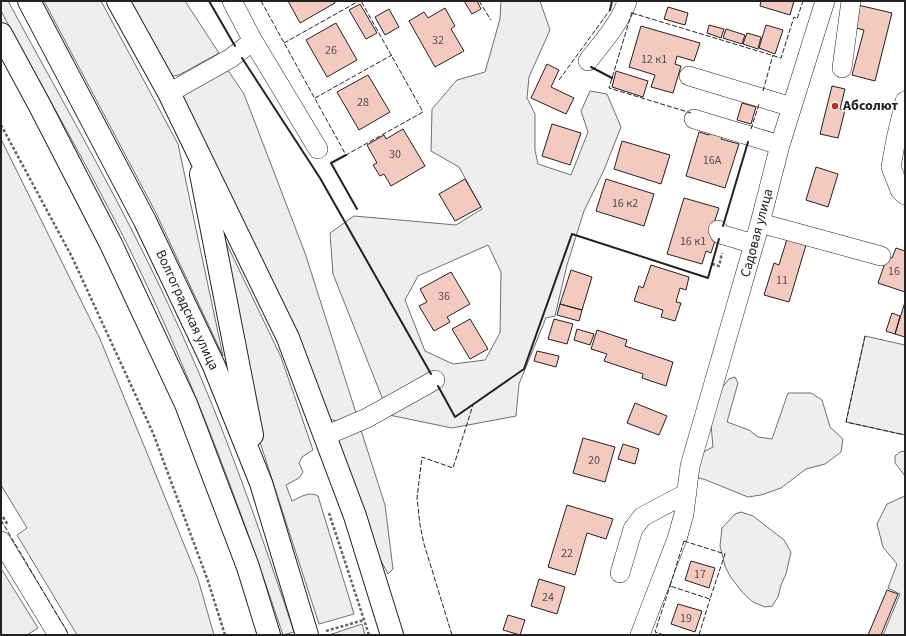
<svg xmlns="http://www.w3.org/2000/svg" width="906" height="636" font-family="'Source Sans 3',sans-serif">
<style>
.green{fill:#eee;stroke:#6f6f6f;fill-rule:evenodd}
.parking{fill:#ededed;stroke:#6f6f6f}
.building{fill:#f3c9c0;stroke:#222}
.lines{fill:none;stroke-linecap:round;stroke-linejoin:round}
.minor-casing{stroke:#222;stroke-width:20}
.major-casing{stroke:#222;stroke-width:24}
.path{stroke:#646464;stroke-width:2.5;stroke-dasharray:3 2;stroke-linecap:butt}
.minor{stroke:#fff;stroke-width:19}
.major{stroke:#fff;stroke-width:22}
.fence{stroke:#222;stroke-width:1;stroke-dasharray:5 2;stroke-linecap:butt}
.wall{stroke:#222;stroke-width:2}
.poi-dot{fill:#c62828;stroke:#fff;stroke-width:1.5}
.labels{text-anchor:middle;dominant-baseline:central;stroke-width:3;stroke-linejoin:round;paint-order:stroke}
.number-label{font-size:12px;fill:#564c4a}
.poi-label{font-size:14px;font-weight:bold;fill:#222;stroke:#fff;text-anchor:start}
.street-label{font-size:14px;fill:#222;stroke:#fff}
</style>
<rect width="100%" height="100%" fill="#fff"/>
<path class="green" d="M1,1H8C67,110 130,218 181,332C225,429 260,530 294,632L283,635C237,498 186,361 121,232C83,158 41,85 1,11Z
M44,1H101L178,144L223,356L156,213Z
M125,1H185L219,53L179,75L173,76L163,72Z
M501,1H540L550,30L529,77L527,98L535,114V150L538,164L571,175L588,132L581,111L590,91L607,94L621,127L604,170L584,211L567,265L555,316L546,318L519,384L516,416L452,428L389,415L333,274L330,233L354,216L456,225L482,209L459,167L431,151L432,109L457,80L485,72L500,19ZM488,245L501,272L500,333L485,360L453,364L425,351L405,300L418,276Z
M225,66L244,94L305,253L356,413L336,421L327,418L180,95Z
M1,139L100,339L149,458L198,579L214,635H77L17,535L27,528L1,485Z
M211,211L281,357L313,450L302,457L299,463L303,472L299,478L286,485L292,501C300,497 310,491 318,496L354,614L319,624L258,436Z
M865,336L905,345V435L846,422Z
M735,377L738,383L727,422L749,430L758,437L772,439L788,393H811L822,400L830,427L843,439L841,452L825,464L806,469L781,488L761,495L748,497L706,480L696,477L701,453L713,447L710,414L716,395L729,379Z
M360,427L385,505L393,569L388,574L364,528L335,445L337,436Z
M905,451V476L895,463V456L900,452Z
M905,496V635H883L900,594L888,588L897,564L883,547L877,524L887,504Z
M741,512L753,516L784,540L791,552L786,574L781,585L778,597L772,606L765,607L753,602L742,592L730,576L725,566L720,546L722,528L735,514Z
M362,624L365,635H329Z"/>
<path class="parking" d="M2,570L38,628L27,635H1V571Z"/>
<path class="building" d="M288,1H334L335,3L300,23Z
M464,1H477L481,9L472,14Z
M761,1H794L790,15L760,6Z
M360,4L377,33L366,39L349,10Z
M858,5L892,13L875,81L852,75L864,30L852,27Z
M668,7L688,13L685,25L664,19Z
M445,8L455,26L451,29L464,51L435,67L409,21L424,12L428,18Z
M389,9L399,27L385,35L375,17Z
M336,23L357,60L327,77L306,40Z
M709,25L724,29L721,38L707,33Z
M766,25L783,30L775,54L759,48Z
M641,26L700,43L694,61L677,56L675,64L681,66L673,93L651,87L655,75L629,67Z
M726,29L745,35L742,44L723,38Z
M747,33L761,37L758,49L743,44Z
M547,64L559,70L551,87L574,98L566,114L531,98Z
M616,71L648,81L643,97L612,87Z
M368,75L390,112L359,130L337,92Z
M832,86L845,89L840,109L845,110L838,138L820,134Z
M742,103L756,107L751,124L737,120Z
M552,124L581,133L570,165L542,156Z
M403,129L425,166L391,186L384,174L380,176L373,165L377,163L367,145L384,135L386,139Z
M710,131L723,135L721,139L739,144L725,188L686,176L699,132L709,135Z
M622,141L670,155L661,184L614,169Z
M816,167L838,174L828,207L806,200Z
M465,179L481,207L455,221L439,194Z
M606,179L654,194L644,226L596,211Z
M684,198L719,208L714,223L720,225L711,253L706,251L702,264L667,254Z
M787,239L806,245L789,302L764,295L774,263L779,265Z
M896,248L905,251V292L878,283L887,257L892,258Z
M651,265L689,277L686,290L680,288L676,302L681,303L675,321L661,317L663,310L634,301L639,286L643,288Z
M571,270L592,277L582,310L560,304Z
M451,272L470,304L447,317L450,322L434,331L419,306L427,302L420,289Z
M905,302V337L895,334Z
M560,304L582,310L579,321L557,315Z
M892,313L900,316L895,334L886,331Z
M470,319L488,349L470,359L452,329Z
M554,319L573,324L567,344L548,339Z
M577,329L594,334L590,345L574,340Z
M597,330L627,340L625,346L673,362L666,386L642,378L643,374L604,361L607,354L591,349Z
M537,351L559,356L556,367L534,361Z
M635,403L667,416L659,435L627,423Z
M583,438L615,447L605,482L573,473Z
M623,444L639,449L635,464L618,459Z
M567,505L613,519L606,539L587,533L575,575L548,567Z
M691,561L715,568L709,588L685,580Z
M539,579L565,587L557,614L531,606Z
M887,590L898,594L881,635H868Z
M678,604L702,611L695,632L671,624Z
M508,615L525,620L520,635L503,630Z"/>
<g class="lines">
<defs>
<path id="minor" d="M232,1L253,41L318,149
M588,61C601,44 621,22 627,1
M842,68L851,1
M689,76L792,107
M169,93L231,58L253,41
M905,101L896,139L891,167L900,190L905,195
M694,119L780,145
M760,223L881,256
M718,230L720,234L754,244
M325,436L367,418L435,380
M1,541L58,635
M620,573L633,529L642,517L687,493
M640,635L677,539L684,514L690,466L760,223L780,145L825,1"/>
<path id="major" d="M29,1L145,221L214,366L261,483L307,635
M118,1L169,93L288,338L355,516L392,635
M1,34L40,106L111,244L186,404L248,567L269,635
M201,174L252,435"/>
</defs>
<use href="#minor" class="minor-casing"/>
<use href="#major" class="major-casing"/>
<path class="path" d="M1,125L72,257L153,433L208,581L225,635
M712,264L719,266L722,253
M329,513L369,635
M3,517L8,525
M326,631L364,620"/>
<use href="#minor" class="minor"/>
<use href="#major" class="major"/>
<path class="fence" d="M261,1L346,155L423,112L361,1
M479,1L491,20
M632,12L609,88L691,113
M632,13L781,58L794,17L797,19L803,1
M284,43L359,1
M559,80L610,10
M763,91L773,55
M315,98L392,55
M751,129L759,104
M865,336L846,422L905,435
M1,520L69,635
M684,541L725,554L710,599L670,586Z
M452,635L424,544L420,525L417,498L422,457L453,468L473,405
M664,635L655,632L670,586H671
M699,635L710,599"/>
<path class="wall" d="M209,1L235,46
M610,10L612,1
M242,58L320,178L431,374
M591,67L612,78
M346,155L331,163L357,209
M723,226L748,142
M438,386L455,417L524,369L572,234L708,278L719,239"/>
</g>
<circle class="poi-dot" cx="835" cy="106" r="4"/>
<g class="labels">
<g class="number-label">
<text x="438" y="40">32</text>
<text x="331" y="50">26</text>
<text x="654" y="59">12 к1</text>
<text x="363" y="102">28</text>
<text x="395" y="154">30</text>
<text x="712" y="160">16А</text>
<text x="625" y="203">16 к2</text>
<text x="693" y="241">16 к1</text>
<text x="894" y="271">16</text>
<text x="782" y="280">11</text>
<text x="444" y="296">36</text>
<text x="594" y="460">20</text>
<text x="567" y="553">22</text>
<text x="700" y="574">17</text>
<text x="548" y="597">24</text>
<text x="686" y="618">19</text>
</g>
<g class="poi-label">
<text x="843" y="106">Абсолют</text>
</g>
<g class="street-label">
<text transform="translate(757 233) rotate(-75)">Садовая улица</text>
<text transform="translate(187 310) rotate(65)">Волгоградская улица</text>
</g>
</g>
<rect width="906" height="636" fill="none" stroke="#222222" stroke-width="4"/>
</svg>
